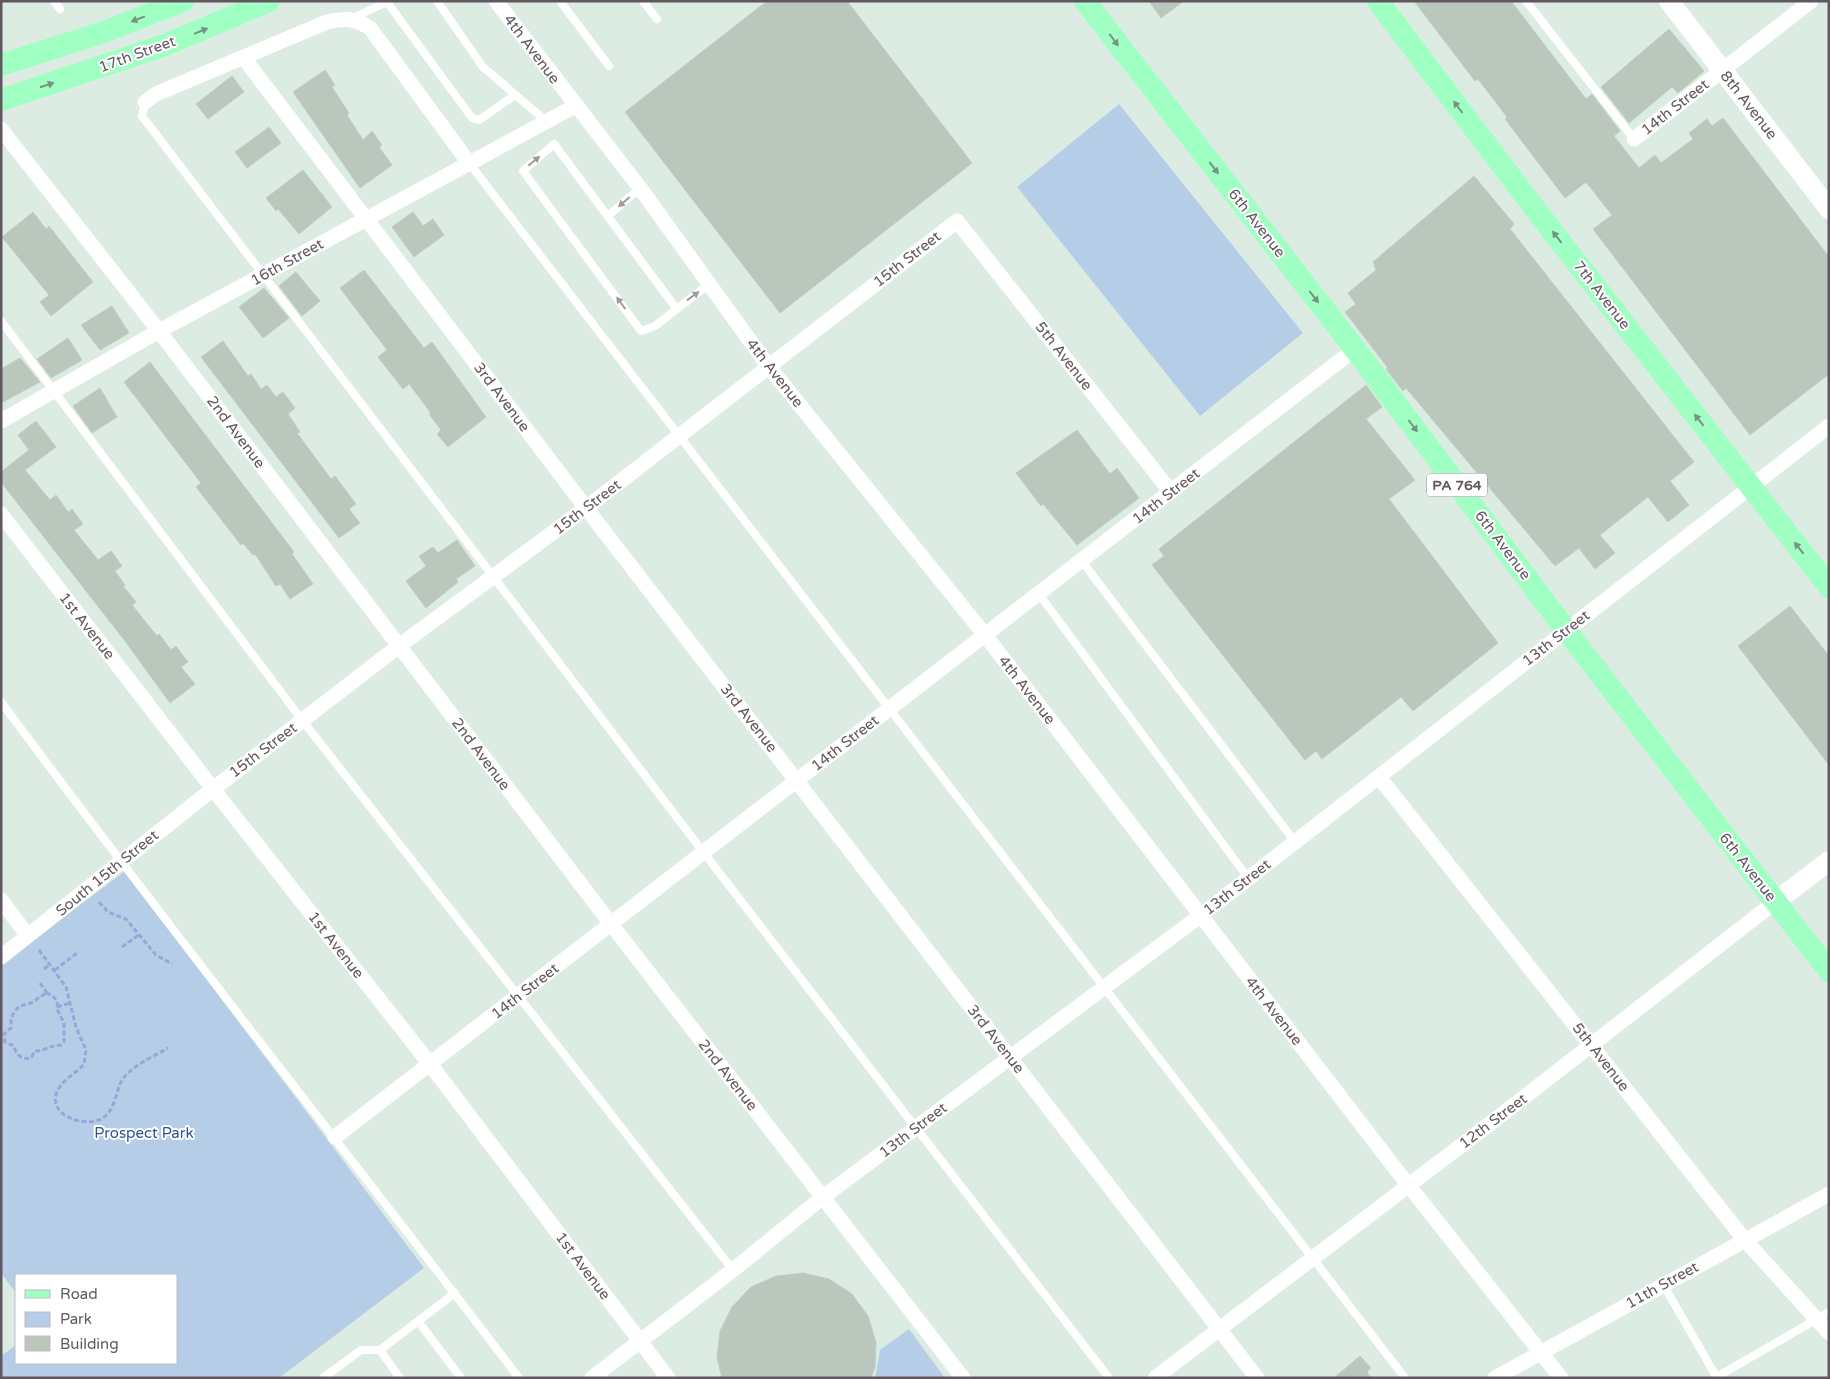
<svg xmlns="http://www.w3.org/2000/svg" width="1830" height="1379" font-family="'Varela Round',sans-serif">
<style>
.green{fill:#b6cde7}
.building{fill:#bbc6bd;stroke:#bbd1c0}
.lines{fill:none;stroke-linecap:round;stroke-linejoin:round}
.path{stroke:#98a6da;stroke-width:3;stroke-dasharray:5 2.5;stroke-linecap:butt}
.lane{stroke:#fff;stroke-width:8}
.street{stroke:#fff;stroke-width:15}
.secondary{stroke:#fff;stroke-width:20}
.primary{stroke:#a0ffc3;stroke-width:22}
.oneway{fill:#779283}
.oneway2{fill:#a09aa0}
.labels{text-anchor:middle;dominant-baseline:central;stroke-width:4;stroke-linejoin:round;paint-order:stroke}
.shield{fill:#fff;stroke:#908990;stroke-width:1}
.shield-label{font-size:14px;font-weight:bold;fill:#615760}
.street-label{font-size:15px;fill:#615760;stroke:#fff}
.park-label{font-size:15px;fill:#2d548a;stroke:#fff}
</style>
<rect width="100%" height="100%" fill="#ddece2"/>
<path class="green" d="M1119,104L1303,333L1200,416L1017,187Z
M125,871L424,1268L279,1378H1V1356L16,1345V1363H176V1275H16V1293L1,1273V965Z
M909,1329L945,1378H875L880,1350Z"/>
<path class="building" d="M767,1H847L972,163L780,313L625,112Z
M1149,1H1184L1161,18Z
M1414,1H1511L1586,99L1592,94L1620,131L1614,136L1639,168L1655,155L1661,163L1693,139L1689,133L1707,119L1712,126L1723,118L1829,257V374L1750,435L1593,229L1612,215L1586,182L1565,198L1505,119L1507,117L1478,79L1475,81Z
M1669,29L1704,71L1678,93L1672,87L1629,123L1601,87Z
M325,70L335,85L332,87L349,113L347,115L363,140L372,131L382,145L379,147L392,165L360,188L293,92Z
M232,76L244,92L208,119L196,104Z
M269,127L281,143L247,168L235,152Z
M303,170L332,207L299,234L278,209L276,211L266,198Z
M1474,176L1514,224L1510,229L1694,462L1670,481L1689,505L1668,522L1648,497L1600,535L1615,553L1595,569L1579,548L1555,566L1406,388L1403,391L1386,369L1388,368L1345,312L1356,304L1348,293L1376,270L1373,262Z
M33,212L46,229L49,226L93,282L51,316L40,302L49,295L2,237Z
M413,212L423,226L433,219L444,235L414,257L392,227Z
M364,270L424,348L432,342L486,417L448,447L437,434L441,430L429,414L431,413L409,384L403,389L378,357L387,350L340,288Z
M296,272L320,301L302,316L279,286Z
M264,288L289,318L263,338L239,307Z
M112,306L129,333L100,350L81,325Z
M68,338L82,360L51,378L37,359Z
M223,341L248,376L251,374L261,389L267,385L276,397L283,392L295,408L288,414L300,432L297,433L331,479L335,476L356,504L349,509L360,523L339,538L201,357Z
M20,358L40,382L1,403V369Z
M150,362L294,552L292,554L313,584L290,599L280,584L276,586L255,554L253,555L243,543L241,545L196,487L201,483L124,382Z
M1366,385L1382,407L1366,419L1415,480L1389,499L1498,643L1413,711L1401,697L1322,759L1316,751L1305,760L1152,565L1164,556L1159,549Z
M100,388L117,417L92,433L73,406Z
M36,421L56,447L25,470L50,500L56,495L68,512L72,509L83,524L74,530L98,560L111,551L122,566L115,571L125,585L123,586L136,602L132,605L157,636L159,634L171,650L176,646L188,662L181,667L195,684L170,703L125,641L1,482V472L29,450L18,435Z
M1077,430L1110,474L1117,468L1139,498L1077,545L1043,504L1041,506L1016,473Z
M457,540L475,566L456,579L458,582L426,608L406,581L426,566L419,556L433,547L438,553Z
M1790,606L1829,656V765L1738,646Z
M803,1273L829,1279L852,1294L868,1316L876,1342L875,1367L871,1378H722L717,1358L720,1331L732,1307L751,1287L776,1276Z
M1360,1356L1371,1368L1367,1372L1371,1378H1334Z"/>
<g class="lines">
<path class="path" d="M99,902L108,912L126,919L156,955L172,964
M122,947L140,934
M39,950L66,987L76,1027L86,1050L84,1064C75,1074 62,1080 57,1092C47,1114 82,1127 99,1120C114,1114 115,1095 121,1082C130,1066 153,1057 168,1048
M44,969L51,964
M55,970L77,953
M40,983L47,993
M46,993L52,995L57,1001L58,1011L64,1023V1042L61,1045C51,1045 45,1051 35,1051L31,1058C22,1060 16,1055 14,1046L5,1042L4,1034L11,1028V1019L14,1012L20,1006L31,1003Z
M57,1007L70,1003"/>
<path class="lane" d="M54,1L60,9
M437,1L483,67L546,121
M560,1L609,66
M643,1L657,19
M1526,1L1634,139
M387,2L472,118L479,120L515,95
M353,18L389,1
M145,102L142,116L704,853L1109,1378
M469,163L1405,1378
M608,216L640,188
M676,308L554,144L523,171L641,331L655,326L709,284
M1,321L302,720L733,1270
M1081,560L1295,842
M1039,594L1248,878
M1,702C170,930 347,1152 519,1378
M1663,1284L1717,1378
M418,1321L461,1378
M380,1350L400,1378
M323,1378L361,1350H380L455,1293
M1715,1378L1829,1312"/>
<path class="street" d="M496,1L640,188L769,367L985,635L1398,1172L1561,1378
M243,57L586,508L1257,1378
M145,102L156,94L327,22C345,18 354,18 370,28L469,163
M1,129L159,331L611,924L963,1378
M1634,139L1811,1
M1,421L159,331L575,106
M1,514L213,789L430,1064L668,1378
M1379,777L1744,1239L1829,1333
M1,900L28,936
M1,957L213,789L399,646L586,508L957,221L1171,492
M335,1137L1355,349
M592,1378L733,1270L823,1197L1200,916L1829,426
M1155,1378L1500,1116L1775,902
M1495,1378L1829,1194"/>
<path class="secondary" d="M1669,1L1829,209
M1775,902L1829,861"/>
<path class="primary" d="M1085,1L1355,349L1566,630L1829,971
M1378,1L1535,209L1829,587
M1,65L107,31L183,1
M1,100L165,45L269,1"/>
</g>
<defs><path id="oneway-solid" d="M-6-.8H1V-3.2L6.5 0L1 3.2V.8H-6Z" transform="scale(1.25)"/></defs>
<g class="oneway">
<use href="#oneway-solid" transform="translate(138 19) rotate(159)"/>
<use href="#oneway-solid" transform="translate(201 31) rotate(-22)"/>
<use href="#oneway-solid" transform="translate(1114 40) rotate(53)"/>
<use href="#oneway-solid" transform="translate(47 85) rotate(-18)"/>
<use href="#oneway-solid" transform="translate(1458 107) rotate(-127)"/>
<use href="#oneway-solid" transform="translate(1214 168) rotate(52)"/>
<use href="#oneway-solid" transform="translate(1557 237) rotate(-128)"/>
<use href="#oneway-solid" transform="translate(1314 297) rotate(52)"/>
<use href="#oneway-solid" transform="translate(1699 420) rotate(-128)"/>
<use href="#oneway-solid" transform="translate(1413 426) rotate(53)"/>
<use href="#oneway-solid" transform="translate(1799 548) rotate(-128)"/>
</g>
<g class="oneway2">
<use href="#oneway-solid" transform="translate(534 161) rotate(-40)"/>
<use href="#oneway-solid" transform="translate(624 202) rotate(139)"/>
<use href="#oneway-solid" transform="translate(693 296) rotate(-36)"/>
<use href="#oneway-solid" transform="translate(621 303) rotate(-126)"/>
</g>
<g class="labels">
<rect class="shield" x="1427" y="473.5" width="60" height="23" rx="4"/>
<g class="shield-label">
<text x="1457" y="485">PA 764</text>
</g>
<g class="street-label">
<text transform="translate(532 49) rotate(53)">4th Avenue</text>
<text transform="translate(137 54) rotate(-20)">17th Street</text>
<text transform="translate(1749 105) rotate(52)">8th Avenue</text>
<text transform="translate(1675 107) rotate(-38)">14th Street</text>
<text transform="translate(1257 223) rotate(52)">6th Avenue</text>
<text transform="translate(907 259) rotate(-38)">15th Street</text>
<text transform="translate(287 262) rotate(-29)">16th Street</text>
<text transform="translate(1602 295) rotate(52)">7th Avenue</text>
<text transform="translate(1064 356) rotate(52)">5th Avenue</text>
<text transform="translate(775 373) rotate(52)">4th Avenue</text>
<text transform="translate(502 397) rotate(53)">3rd Avenue</text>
<text transform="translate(236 432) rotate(53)">2nd Avenue</text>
<text transform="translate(1166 496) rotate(-38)">14th Street</text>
<text transform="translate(587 507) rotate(-37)">15th Street</text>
<text transform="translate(1503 545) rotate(53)">6th Avenue</text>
<text transform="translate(87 626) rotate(52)">1st Avenue</text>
<text transform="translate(1556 638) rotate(-38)">13th Street</text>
<text transform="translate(1027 690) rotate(52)">4th Avenue</text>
<text transform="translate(749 718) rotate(52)">3rd Avenue</text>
<text transform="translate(845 743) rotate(-38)">14th Street</text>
<text transform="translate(263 750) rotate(-37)">15th Street</text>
<text transform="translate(481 754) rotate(53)">2nd Avenue</text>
<text transform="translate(1748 867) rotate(52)">6th Avenue</text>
<text transform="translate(107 873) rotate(-39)">South 15th Street</text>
<text transform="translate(1237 887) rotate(-38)">13th Street</text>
<text transform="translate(336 945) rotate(52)">1st Avenue</text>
<text transform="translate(525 991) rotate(-38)">14th Street</text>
<text transform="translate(1274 1011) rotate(52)">4th Avenue</text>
<text transform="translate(996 1039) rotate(52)">3rd Avenue</text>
<text transform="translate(1601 1057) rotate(52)">5th Avenue</text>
<text transform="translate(728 1075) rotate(52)">2nd Avenue</text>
<text transform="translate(1493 1121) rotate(-37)">12th Street</text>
<text transform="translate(913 1130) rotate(-37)">13th Street</text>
<text transform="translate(583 1266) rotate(53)">1st Avenue</text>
<text transform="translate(1662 1285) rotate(-29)">11th Street</text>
</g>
<g class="park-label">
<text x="144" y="1133">Prospect Park</text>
</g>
</g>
<rect width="1830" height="1379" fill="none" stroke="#615760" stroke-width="5"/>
<rect x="15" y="1274" width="162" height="90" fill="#ffffff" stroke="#c0bcbf"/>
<rect x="25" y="1290" width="25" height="8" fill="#a0ffc3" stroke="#c0bcbf"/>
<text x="60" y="1299" font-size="15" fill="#615760">Road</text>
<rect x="25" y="1312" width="25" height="15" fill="#b6cde7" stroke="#c0bcbf"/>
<text x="60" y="1324" font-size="15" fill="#615760">Park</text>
<rect x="25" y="1336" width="25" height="15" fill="#bbc6bd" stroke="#c0bcbf"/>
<text x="60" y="1349" font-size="15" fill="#615760">Building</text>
</svg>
